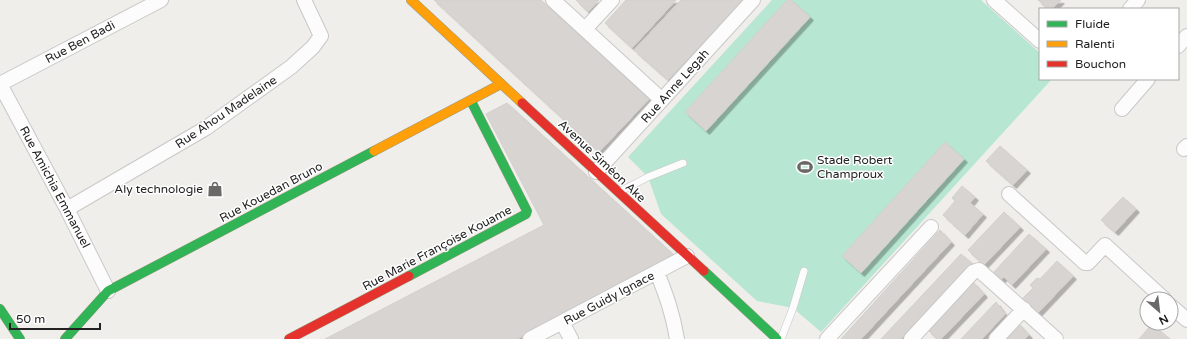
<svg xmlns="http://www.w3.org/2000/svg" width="1187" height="339" font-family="'Varela Round',sans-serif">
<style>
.pitch{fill:#b7e6d2}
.building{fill:#d7d4d2;stroke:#d3d0cc;filter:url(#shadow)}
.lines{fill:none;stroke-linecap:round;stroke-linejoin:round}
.lane-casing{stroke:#c9c8c7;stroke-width:8}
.street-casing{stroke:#c9c8c7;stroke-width:16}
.fast-casing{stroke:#999a82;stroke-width:10}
.slow-casing{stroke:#999a82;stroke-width:10}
.jam-casing{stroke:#999a82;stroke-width:10}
.lane{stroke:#fdfcfc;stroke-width:7}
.street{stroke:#fdfcfc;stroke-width:14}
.fast{stroke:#30b455;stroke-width:9}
.slow{stroke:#ff9f0a;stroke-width:9}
.jam{stroke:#e5322d;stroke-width:9}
.labels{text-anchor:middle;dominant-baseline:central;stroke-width:3;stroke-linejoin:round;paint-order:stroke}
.street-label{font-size:12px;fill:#222;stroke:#fff}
.poi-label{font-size:12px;fill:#222;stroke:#fff;text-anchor:start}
</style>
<defs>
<filter id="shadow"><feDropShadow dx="3.5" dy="3.5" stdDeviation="0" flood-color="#0004"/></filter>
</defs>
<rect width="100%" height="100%" fill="#f0eeeb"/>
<path class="pitch" d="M772,0H981L1040,53V79H1052L821,332L793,308L757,301L661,214L648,177L628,157Z"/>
<path class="building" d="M434,0H541L649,99L599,152Z
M576,0H599L588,12Z
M626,0H676L632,48L605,23Z
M681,0H743L668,80L634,50Z
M787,0H791L810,17L706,131L685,112Z
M1038,0H1061L1052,9H1048Z
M507,103L676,257L517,339H325L544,225L486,114Z
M945,142L964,159L861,273L842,256Z
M1000,146L1027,170L1013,185L986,161Z
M962,186L975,197L970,203L983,214L965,235L943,215L955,201L952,198Z
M1123,197L1136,209L1115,232L1101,220Z
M1004,212L1020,227L984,265L968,250Z
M940,230L951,242L861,339H841Z
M1029,234L1046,249L1012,285L1004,277L1001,280L994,272Z
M961,254L972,263L901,339H881Z
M1057,261L1073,276L1037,314L1021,300L1033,288L1030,285L1037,278L1040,279Z
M973,282L984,294L941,339H937L928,330Z
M996,302L1005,314L982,339H961Z
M1017,322L1029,335L1025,339H1002Z
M1152,324L1170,339H1139Z"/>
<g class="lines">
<defs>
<path id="lane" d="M621,191L648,177L683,163
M781,339L793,308L804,271"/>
<path id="street" d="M553,0L662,100
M994,0L1040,41
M1130,9L1138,0
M585,29L612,0
M1178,46L1187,36
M0,84L67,209L108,291
M0,84L161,0
M1122,109L1148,79
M1184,149L1187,146
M596,172L753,0
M1009,194L1085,263H1088L1105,245L1164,299
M67,209L206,128L291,67L313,47L321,36L304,0
M657,272C666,295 673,314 677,339
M1171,306L1187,320
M562,322L571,339
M530,339L687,256
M827,339L931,227
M911,339L973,272L979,270L1056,339
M996,339L1024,309"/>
<path id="fast" d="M704,271L777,339
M409,276L526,214L527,211L471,101
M0,309L20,339
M65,339L108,291L374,151"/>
<path id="slow" d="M411,0L522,103
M374,151L501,84"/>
<path id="jam" d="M522,103L704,271
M289,339L409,276"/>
</defs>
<use href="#lane" class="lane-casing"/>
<use href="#street" class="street-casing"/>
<use href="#fast" class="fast-casing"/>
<use href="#slow" class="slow-casing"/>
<use href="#jam" class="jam-casing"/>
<use href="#lane" class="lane"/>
<use href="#street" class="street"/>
<use href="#fast" class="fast"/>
<use href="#slow" class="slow"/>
<use href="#jam" class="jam"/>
</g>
<defs>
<symbol id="stadium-bare" viewBox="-9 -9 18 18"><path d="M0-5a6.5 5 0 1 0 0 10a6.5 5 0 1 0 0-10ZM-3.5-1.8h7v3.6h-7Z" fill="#6a6968" stroke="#fff" stroke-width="2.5" paint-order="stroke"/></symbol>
<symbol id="shop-bare" viewBox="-9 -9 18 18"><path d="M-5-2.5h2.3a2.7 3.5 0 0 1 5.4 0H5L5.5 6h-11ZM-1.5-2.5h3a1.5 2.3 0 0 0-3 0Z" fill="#6a6968" stroke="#fff" stroke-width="2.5" paint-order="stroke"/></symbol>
</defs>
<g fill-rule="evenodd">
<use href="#stadium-bare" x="794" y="156" width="22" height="22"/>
<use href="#shop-bare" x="204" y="178" width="22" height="22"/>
</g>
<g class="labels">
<g class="street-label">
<text transform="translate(80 42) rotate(-28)">Rue Ben Badi</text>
<text transform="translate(675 86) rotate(-48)">Rue Anne Legah</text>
<text transform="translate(226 112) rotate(-34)">Rue Ahou Madelaine</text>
<text transform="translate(602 161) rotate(43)">Avenue Siméon Ake</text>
<text transform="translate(55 187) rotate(62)">Rue Amichia Emmanuel</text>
<text transform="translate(271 192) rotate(-28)">Rue Kouedan Bruno</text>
<text transform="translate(437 248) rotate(-28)">Rue Marie Françoise Kouame</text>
<text transform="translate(609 298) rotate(-28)">Rue Guidy Ignace</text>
</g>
<g class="poi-label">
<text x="817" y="160">Stade Robert<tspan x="817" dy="14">Champroux</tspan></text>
<text x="203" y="189" text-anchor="end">Aly technologie</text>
</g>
</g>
<rect x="1039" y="8" width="140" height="72" fill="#ffffff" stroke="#a7a7a7"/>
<rect x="1047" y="21" width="20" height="6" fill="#30b455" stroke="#a7a7a7"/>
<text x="1075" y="28" font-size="12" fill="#222222">Fluide</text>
<rect x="1047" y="41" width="20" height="6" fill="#ff9f0a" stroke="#a7a7a7"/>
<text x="1075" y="48" font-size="12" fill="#222222">Ralenti</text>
<rect x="1047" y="61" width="20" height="6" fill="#e5322d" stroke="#a7a7a7"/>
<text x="1075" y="68" font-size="12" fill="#222222">Bouchon</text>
<g transform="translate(1159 311) rotate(152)"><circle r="19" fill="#ffffff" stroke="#a7a7a7"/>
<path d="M0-3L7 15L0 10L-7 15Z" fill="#6a6968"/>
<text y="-6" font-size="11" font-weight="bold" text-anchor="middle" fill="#222222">N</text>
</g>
<path d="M10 323v6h90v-6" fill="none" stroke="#222222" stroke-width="2"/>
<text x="16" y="323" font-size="12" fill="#222222" stroke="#ffffff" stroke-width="3" paint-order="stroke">50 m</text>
</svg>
